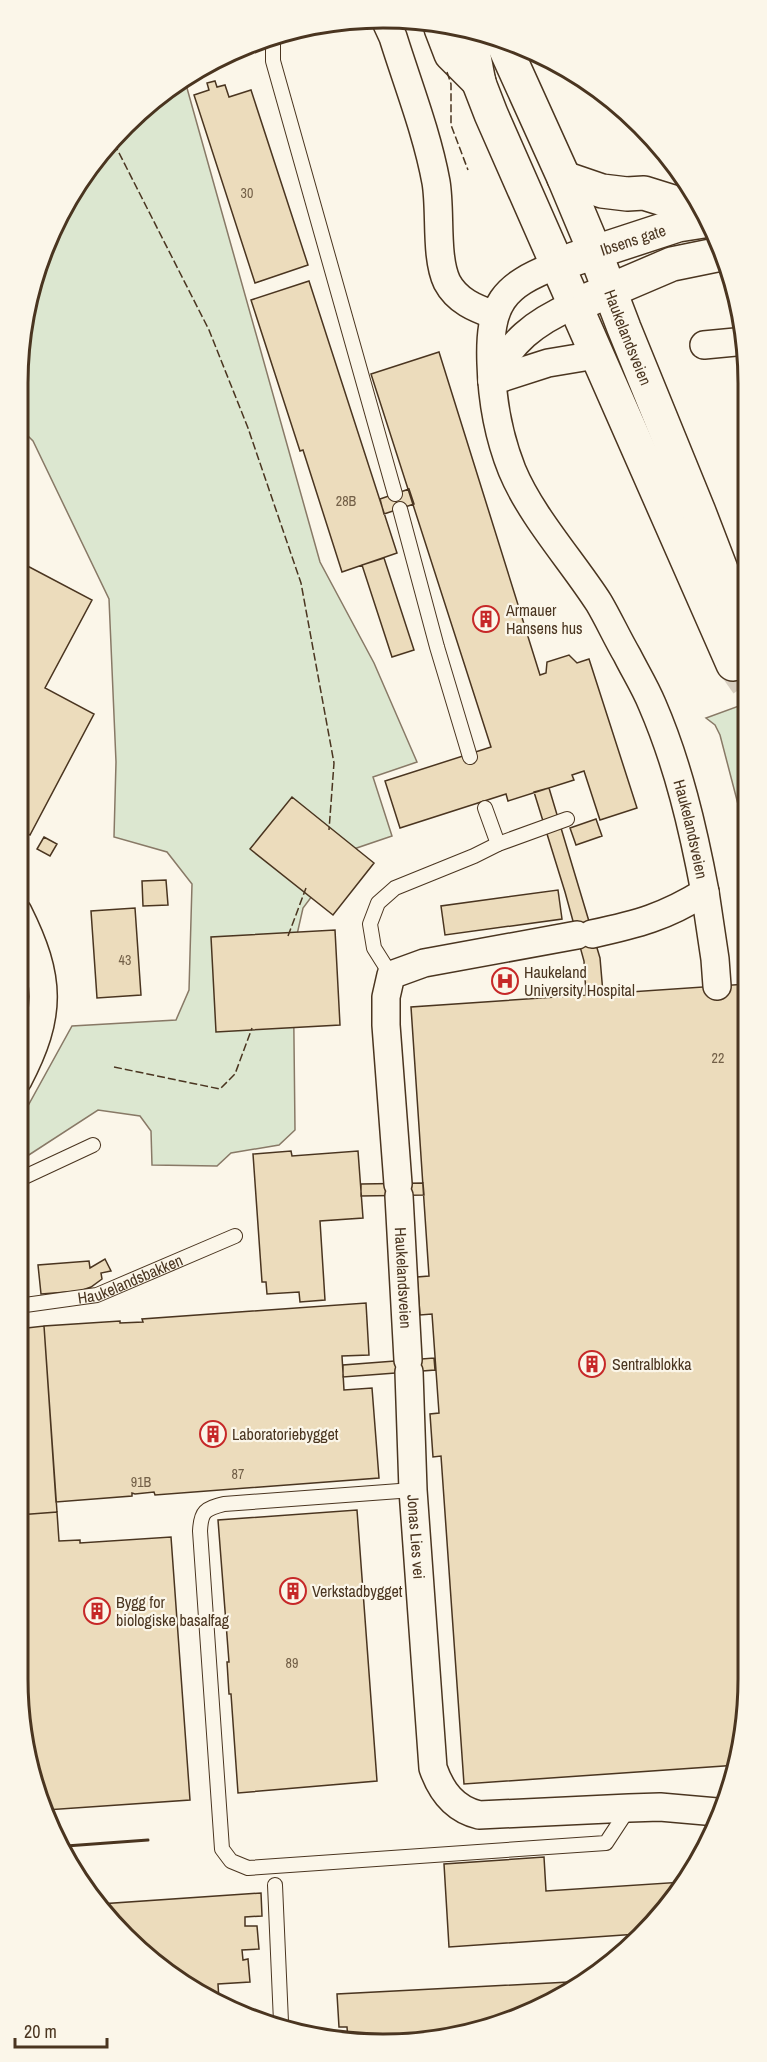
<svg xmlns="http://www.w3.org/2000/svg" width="767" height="2062" font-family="'Archivo Narrow',sans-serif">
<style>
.green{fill:#dce7d0;stroke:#887966;stroke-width:1.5}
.building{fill:#ecdcbc;stroke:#4a3520;stroke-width:1.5}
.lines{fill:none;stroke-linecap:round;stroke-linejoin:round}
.primary-tunnel{stroke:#d8cfc1;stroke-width:33;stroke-dasharray:33 16;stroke-linecap:butt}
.service-casing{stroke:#4a3520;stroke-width:16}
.minor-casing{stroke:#4a3520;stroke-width:30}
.primary-casing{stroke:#4a3520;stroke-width:36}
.service{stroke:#fbf6e9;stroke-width:14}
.minor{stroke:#fbf6e9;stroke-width:27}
.primary{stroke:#fbf6e9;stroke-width:33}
.fence{stroke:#4a3520;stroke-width:1.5;stroke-dasharray:8 3;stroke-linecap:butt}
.wall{stroke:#4a3520;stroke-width:3}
.labels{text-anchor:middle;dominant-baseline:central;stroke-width:4.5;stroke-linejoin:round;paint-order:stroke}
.number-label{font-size:14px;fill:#725f47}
.street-label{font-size:16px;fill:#4a3520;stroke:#fbf6e9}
.poi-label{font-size:16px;fill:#4a3520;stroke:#fbf6e9;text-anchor:start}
.rim{fill:none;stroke:#4a3520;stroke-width:3}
</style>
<rect width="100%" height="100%" fill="#fbf6e9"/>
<path class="green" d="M185,81L320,562L374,663L417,762L373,777L392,836L345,852L303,908L293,952L295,1130L279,1145L231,1153L217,1166L152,1165L151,1131L140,1116L98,1110L18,1162V1124L72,1026L176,1020L189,990L192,884L167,852L114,837L116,762L109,599L33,441L18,426V383L31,289L94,161Z
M747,703V830L739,808L720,735L715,725L706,718Z"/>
<path class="building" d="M215,81L217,87L225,85L229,97L251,90L308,265L255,283L194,95L209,90L207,83Z
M309,281L397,553L342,572L303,450L300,451L251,300Z
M439,352L540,675L546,673L547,662L569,655L577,663L589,659L637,808L600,820L584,771L572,775L574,780L508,801L506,794L400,828L385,781L491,747L371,374Z
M409,489L414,504L384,514L380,499Z
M384,558L414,650L392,657L362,565Z
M18,561L92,600L45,688L94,714L30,835L18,829Z
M549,788L600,958L603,993L586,994L584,961L565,892L534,792Z
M292,797L374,863L333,915L250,849Z
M596,819L602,836L576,845L570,828Z
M44,837L57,844L50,856L37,849Z
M166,880L168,905L143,906L142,881Z
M558,890L562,919L445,935L441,906Z
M135,908L141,995L97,998L91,911Z
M335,930L340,1025L216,1032L211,937Z
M747,984L749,1678L738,1765L464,1784L441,1456L433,1457L430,1414L439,1413L432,1314L420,1315L417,1277L429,1276L411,1007Z
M291,1151L292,1156L358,1151L363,1218L320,1221L325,1300L300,1302L299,1292L267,1294L266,1282H262L253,1154Z
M423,1183L424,1195L361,1196V1184Z
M105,1259L111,1271L101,1273L102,1279L91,1287L80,1291L41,1294L38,1265L89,1261L90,1268Z
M366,1303L369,1355L342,1356L344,1390L372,1388L379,1478L155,1495L154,1492L135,1494L132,1493V1496L56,1502L44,1326L120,1321V1323L143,1322L142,1319Z
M44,1326L57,1512L18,1515V1329Z
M434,1358L435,1370L343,1377V1365Z
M357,1510L377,1781L238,1793L231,1694H229L227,1662H229L218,1520Z
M57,1512L59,1541L80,1540V1543L171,1537L190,1800L46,1810L38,1796L18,1678V1515Z
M544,1857L546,1891L683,1882L674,1901L638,1934L449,1947L444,1864Z
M261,1893L262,1916L245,1917V1926H257L259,1949L242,1950L243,1960L248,1959L250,1982L218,1984L219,2001L201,1995L108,1919L100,1904Z
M588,1981L455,2037L348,2040L347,2027H339L337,1994Z"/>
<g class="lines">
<path class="primary-tunnel" d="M733,664L747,684"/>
<defs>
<g id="service">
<path d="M273,43V61L395,494"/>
<path d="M400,509L437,647L470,757"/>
<path d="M485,808L498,844"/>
<path d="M391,975L374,948L370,924L378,903L395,888L474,856L498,844L567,819"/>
<path d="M18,1180L93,1145"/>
<path id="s1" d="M18,1306L97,1295L235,1236"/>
<path d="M413,1490L224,1504C205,1509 201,1511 200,1531L222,1849L231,1861L248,1868L606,1843L629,1808"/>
<path d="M275,1885L281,2022"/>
</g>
<g id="minor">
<path d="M387,24L393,37C408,85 427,133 436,182C441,211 435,257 447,282C457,301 475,308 494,315"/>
<path id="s2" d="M557,265C502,286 489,304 491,363C492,400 498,435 512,470C531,516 572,561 599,603C609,620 617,638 627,655C635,671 645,687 652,704C678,764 693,828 705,892C665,917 638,924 592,934"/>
<path d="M704,345L746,341"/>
<path d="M492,381C509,342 535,322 574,305"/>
<path d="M492,381L548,363L596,355"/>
<path d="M705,892L715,959L717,986"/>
<path d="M18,912C51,978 52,1015 18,1080"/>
<path d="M398,1184L386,1025V997L391,975L424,963L577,935"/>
<path id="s3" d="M399,1196L408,1360"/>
<path id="s4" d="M409,1372L413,1490L433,1768C441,1791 454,1809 479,1815L629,1808L660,1807L717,1812"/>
</g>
<g id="primary">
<path d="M441,28L451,54L479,82"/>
<path d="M469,30L479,83L491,114L733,664"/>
<path id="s5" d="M502,41L564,178L595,252L624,328L699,512L747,637"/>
<path d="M564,178L602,191L627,194L644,193L705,212"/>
<path id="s6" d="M574,259L678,225L710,220"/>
<path d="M590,299L672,264L721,254"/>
</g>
</defs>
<use href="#service" class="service-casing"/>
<use href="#minor" class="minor-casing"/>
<use href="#primary" class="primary-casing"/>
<use href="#service" class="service"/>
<use href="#minor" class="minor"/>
<use href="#primary" class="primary"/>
<path class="fence" d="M447,72L451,84V125L468,170
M114,143L209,330L248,428L301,583L334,763L329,830
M288,936L306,888
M114,1067L220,1089L235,1074L252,1028"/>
<path class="wall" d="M66,1846L148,1840"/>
</g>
<defs>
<symbol id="building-ring" viewBox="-11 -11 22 22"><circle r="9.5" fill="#fbf6e9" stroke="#c62828" stroke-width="1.5"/><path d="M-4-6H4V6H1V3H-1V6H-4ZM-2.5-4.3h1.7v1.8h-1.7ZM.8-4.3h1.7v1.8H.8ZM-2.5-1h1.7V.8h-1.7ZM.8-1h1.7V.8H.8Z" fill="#c62828"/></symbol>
<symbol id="hospital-ring" viewBox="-11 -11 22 22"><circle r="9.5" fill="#fbf6e9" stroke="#c62828" stroke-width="1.5"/><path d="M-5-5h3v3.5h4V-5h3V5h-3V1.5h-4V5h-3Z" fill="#c62828"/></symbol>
</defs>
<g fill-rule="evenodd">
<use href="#building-ring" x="471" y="604" width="30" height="30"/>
<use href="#hospital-ring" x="490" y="966" width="30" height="30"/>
<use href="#building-ring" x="577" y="1349" width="30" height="30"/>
<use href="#building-ring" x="198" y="1419" width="30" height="30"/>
<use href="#building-ring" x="278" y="1576" width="30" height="30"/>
<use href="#building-ring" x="82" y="1596" width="30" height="30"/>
</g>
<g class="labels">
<g class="number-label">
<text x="247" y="193">30</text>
<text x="346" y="501">28B</text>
<text x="125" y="960">43</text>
<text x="718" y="1058">22</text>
<text x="238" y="1474">87</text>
<text x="141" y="1482">91B</text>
<text x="292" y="1663">89</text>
</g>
<g class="street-label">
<text stroke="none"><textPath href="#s6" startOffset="62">Ibsens gate</textPath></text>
<text stroke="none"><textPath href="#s5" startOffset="322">Haukelandsveien</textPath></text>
<text stroke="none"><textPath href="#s2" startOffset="645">Haukelandsveien</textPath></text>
<text stroke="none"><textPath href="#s1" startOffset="116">Haukelandsbakken</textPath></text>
<text stroke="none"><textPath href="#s3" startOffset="82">Haukelandsveien</textPath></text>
<text stroke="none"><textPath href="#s4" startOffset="165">Jonas Lies vei</textPath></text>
</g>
<g class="poi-label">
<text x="506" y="610">Armauer<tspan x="506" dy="18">Hansens hus</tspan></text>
<text x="524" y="972">Haukeland<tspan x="524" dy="18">University Hospital</tspan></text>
<text x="612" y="1364">Sentralblokka</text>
<text x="232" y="1434">Laboratoriebygget</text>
<text x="312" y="1591">Verkstadbygget</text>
<text x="116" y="1602">Bygg for<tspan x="116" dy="18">biologiske basalfag</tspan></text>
</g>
</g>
<path d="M0 0H767V2062H0ZM383 28H383A355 355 0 0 1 738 383V1679A355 355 0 0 1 383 2034H383A355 355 0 0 1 28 1679V383A355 355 0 0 1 383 28Z" fill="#fbf6e9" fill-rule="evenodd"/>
<path class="rim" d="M383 28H383A355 355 0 0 1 738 383V1679A355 355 0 0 1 383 2034H383A355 355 0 0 1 28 1679V383A355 355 0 0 1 383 28Z"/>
<path d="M15 2038v9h92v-9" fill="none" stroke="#4a3520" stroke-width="3"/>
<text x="24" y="2038" font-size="18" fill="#4a3520" stroke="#fbf6e9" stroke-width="4.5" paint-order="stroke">20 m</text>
</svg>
